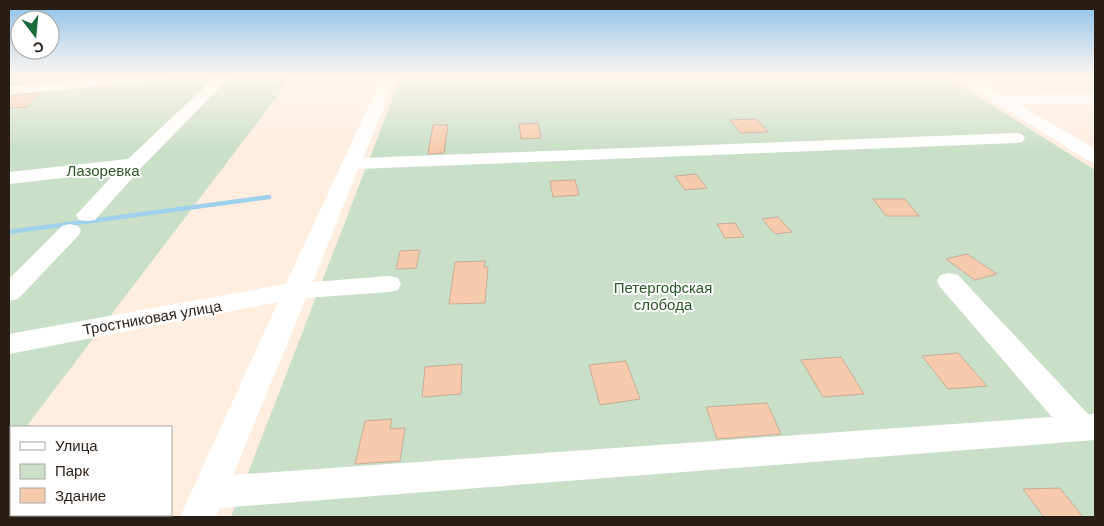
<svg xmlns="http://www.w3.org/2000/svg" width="1104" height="526" font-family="'DM Sans',sans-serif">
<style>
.green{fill:#cadfc7}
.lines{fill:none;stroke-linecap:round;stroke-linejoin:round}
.stream{stroke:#a0d1eb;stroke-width:4.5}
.building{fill:#f6cbad;stroke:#c8ac98}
.minor{fill:#fff;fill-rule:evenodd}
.labels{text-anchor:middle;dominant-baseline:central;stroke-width:4;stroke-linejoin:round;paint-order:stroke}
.park-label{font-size:15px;fill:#2a5725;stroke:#fff}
.street-label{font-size:15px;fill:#291e16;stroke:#fff}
</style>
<rect width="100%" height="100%" fill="#ffede0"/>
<path class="green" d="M9,77H292L26,427H11V447L9,450Z
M401,77H947L1095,170V517H231Z"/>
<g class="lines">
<path class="stream" d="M9,232L269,197"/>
</g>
<path class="building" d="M19,77H58L54,80L12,84Z
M41,93L27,107L9,108V96Z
M756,119L768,132L741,133L730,120Z
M538,123L541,138L521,139L519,124Z
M433,125H448L444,153L428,154Z
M696,174L707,188L685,190L675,176Z
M575,180L579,195L553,197L550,181Z
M873,199H905L919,216H886Z
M778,217L792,232L775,234L762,219Z
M735,223L744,237L725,238L717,224Z
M420,250L416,268L396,269L400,251Z
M967,254L997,274L975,280L946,259Z
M485,261L484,267H488L485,303L449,304L455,262Z
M958,353L987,386L948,389L922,356Z
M841,357L864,394L823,397L801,360Z
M626,361L640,399L600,405L589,365Z
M462,364L461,394L422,397L425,367Z
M767,403L781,434L717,439L706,407Z
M392,419L390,429L405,428L400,461L355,464L365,421Z
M1060,488L1083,517H1044L1023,489Z"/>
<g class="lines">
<path class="minor" d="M112,77H168L161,81L9,94V86Z
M215,77H230L141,168L95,220L87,221L79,220L76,215L116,172L9,184V172L128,159Z
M382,77H396L363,158L1016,133L1022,134L1025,138L1022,142L1016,143L358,169L313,282L389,276L398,278L401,284L398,290L389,292L306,298L233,475L1052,417L940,287L937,281L940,275L949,273L958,275L1088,414H1095V440L220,508L216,517H180L278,302L9,354V334L286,284Z
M954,77H971L1003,95L1095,93V103L1018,104L1095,149V162L1089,161Z
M70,224L78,226L81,231L78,236L18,299L9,301V279L62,226Z"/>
</g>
<linearGradient id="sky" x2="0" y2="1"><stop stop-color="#8bc0e9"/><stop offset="0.51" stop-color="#fff7f1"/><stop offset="1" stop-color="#fff7f1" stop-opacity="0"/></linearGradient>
<rect width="1104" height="150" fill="url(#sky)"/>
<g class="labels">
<g class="park-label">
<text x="103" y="171">Лазоревка</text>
<text x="663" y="288">Петергофская<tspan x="663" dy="17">слобода</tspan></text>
</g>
<g class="street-label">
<text transform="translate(152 318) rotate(-10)">Тростниковая улица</text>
</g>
</g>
<rect width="1104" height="526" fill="none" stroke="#291e16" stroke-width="20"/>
<rect x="10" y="426" width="162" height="90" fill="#ffffff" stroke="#a9a5a2"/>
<rect x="20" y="442" width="25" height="8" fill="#ffffff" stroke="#a9a5a2"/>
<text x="55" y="451" font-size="15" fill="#291e16">Улица</text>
<rect x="20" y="464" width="25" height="15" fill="#cadfc7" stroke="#a9a5a2"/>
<text x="55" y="476" font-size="15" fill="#291e16">Парк</text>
<rect x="20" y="488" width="25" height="15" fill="#f6cbad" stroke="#a9a5a2"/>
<text x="55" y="501" font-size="15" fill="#291e16">Здание</text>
<g transform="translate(35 35) rotate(164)"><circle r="24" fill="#ffffff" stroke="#a9a5a2"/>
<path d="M0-4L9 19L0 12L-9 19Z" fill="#196a3a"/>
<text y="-8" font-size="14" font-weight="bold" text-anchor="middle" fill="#291e16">С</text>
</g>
</svg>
